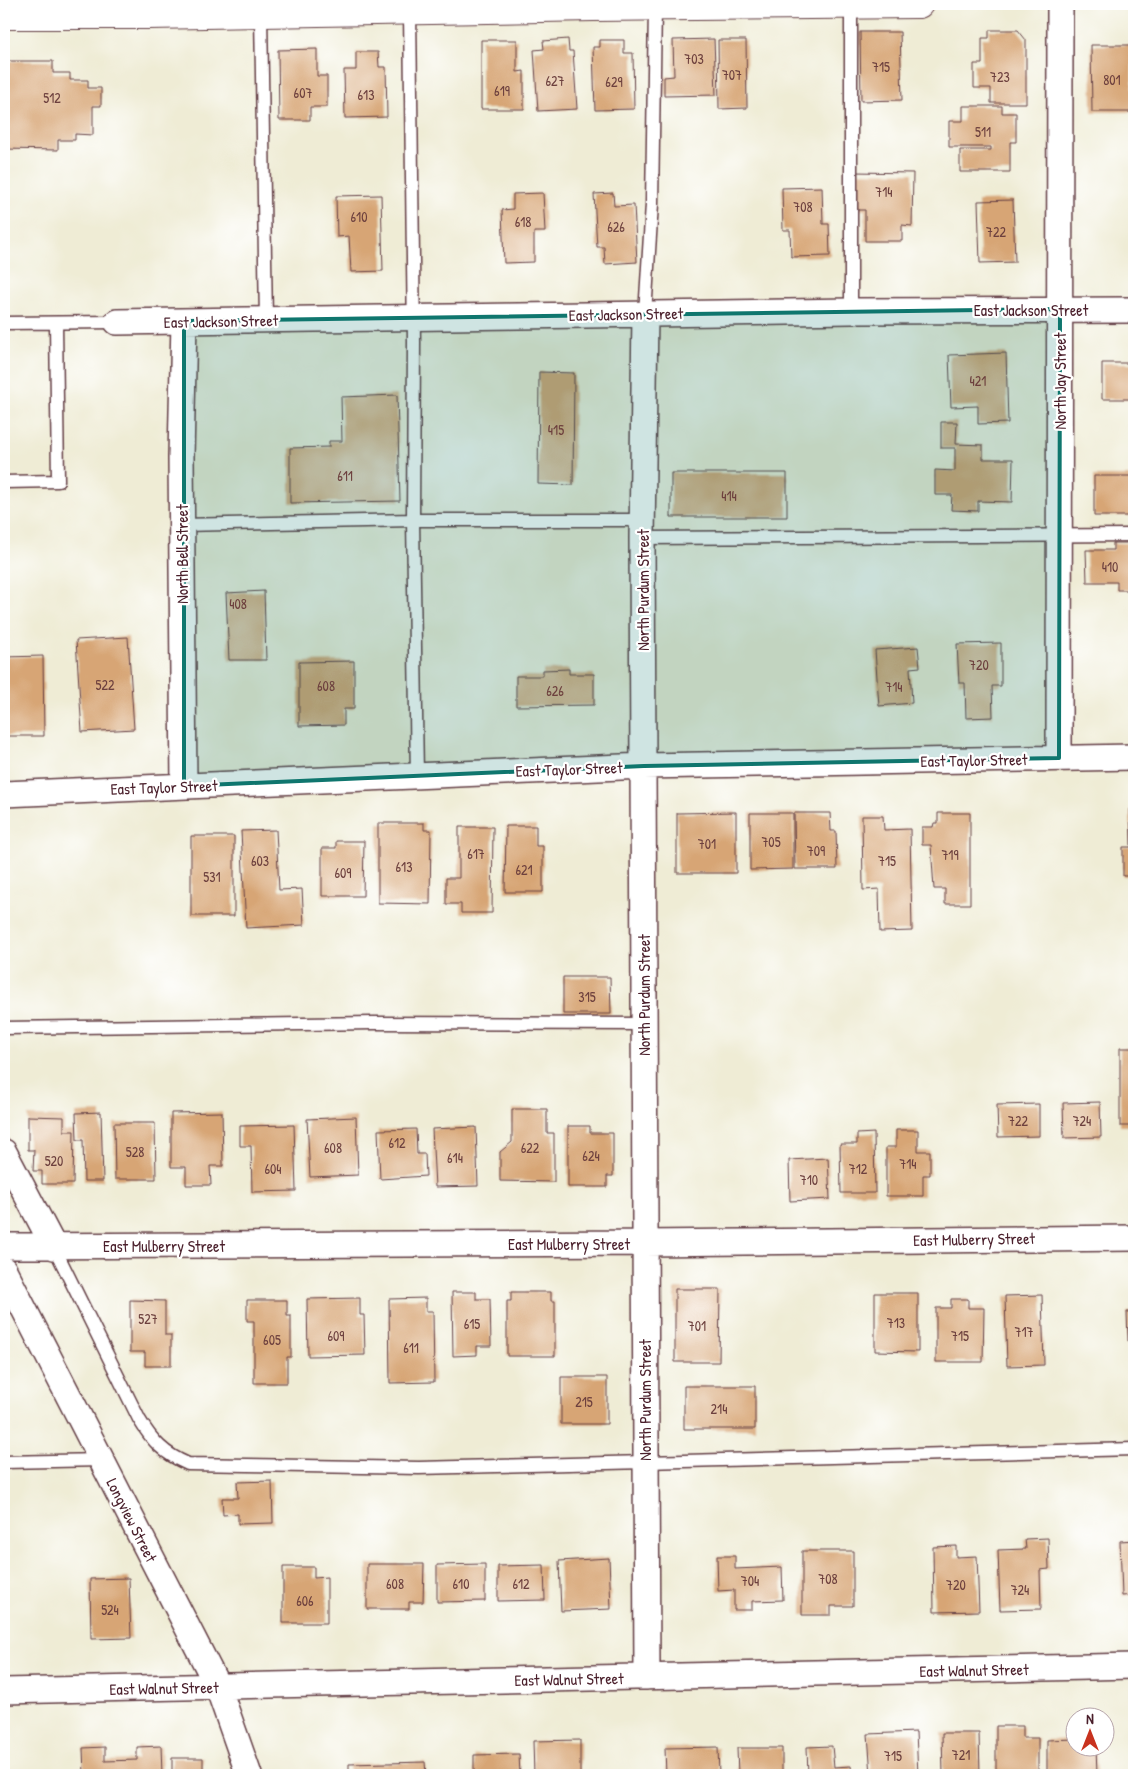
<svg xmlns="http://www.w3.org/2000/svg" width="1138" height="1779" font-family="'Patrick Hand',sans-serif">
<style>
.building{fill:#d7a575}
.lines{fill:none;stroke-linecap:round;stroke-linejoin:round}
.service-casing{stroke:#633e44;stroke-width:15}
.minor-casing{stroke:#633e44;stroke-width:28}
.tertiary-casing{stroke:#633e44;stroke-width:30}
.service{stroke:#fff;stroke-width:12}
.minor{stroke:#fff;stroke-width:25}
.tertiary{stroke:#fff;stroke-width:28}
.marked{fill:#0f766e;fill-opacity:0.2;stroke:#0f766e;stroke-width:4;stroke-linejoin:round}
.labels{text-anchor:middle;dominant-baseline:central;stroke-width:4.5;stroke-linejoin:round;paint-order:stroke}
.number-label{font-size:14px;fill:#6d403e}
.street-label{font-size:16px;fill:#4a1f2b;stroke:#fff}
</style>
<rect width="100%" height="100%" fill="#fff"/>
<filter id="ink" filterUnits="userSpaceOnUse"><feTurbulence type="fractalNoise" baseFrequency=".02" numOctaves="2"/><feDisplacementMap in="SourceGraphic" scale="10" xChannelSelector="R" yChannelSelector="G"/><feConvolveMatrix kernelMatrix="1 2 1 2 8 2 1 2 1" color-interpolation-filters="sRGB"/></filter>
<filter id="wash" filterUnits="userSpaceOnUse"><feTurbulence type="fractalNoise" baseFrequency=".0096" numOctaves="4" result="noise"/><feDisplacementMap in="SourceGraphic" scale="20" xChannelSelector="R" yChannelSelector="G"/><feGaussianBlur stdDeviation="1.12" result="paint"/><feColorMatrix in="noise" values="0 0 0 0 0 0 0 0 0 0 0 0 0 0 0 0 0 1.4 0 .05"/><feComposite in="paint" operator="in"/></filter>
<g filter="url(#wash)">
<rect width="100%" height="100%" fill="#efecd5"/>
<g id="blocks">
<path class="building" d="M989,30H1018L1026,40V103H991V88H974V64H982V38H989Z
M860,32H900L902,100L861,101Z
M568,39L569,51H573L577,109L538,111L534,50L544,49L543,41Z
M714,39L716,95L664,96V77L674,76L673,40Z
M481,40H517V72L524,71V109H481Z
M600,40H624V53H633L634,109L595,110L593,47H600Z
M718,40H746L747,108L719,109Z
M1091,45H1132V112H1092Z
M317,49V76H327V107H310V120H279L278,50Z
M356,52H378L379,67H386L387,117L345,118L344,70H356Z
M4,61H53V73H70V80H88V88H101V106H93V135L75,134V140H58V150L4,149Z
M963,106H1002V113H1016V142H1010V172H960V150H991V147H949V121H963Z
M855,172L913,173L912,226L902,225V241H865V210H855Z
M822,187L823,224H829L830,256L791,257L790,230H783L782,188Z
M543,193L545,232H534V262L504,263L502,210L513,209V194Z
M613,193L614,206L634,205L637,262L605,264L604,247H597L594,194Z
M381,195L383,271L351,272L349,236L337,237L336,196Z
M1013,200L1015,262L980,263L978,201Z
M1006,353L1008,423L978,424V406L951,407L949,355Z
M1102,363H1134V399H1102Z
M539,372L574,373L573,485L538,484Z
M397,395L400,501L290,503V448L329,447V441H342L341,397Z
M941,422H957L956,444L983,445V459H1013L1012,502L978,501V511L951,510L952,495H935V470L955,471V448H941Z
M671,473H787V517H671Z
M1094,476H1134V516H1094Z
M1113,543H1134V590H1117V582H1087L1086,550H1113Z
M264,591L266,660H229L226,593Z
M128,637L134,729L82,732L76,640Z
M1001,643V686H992L993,717L966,718L965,683H959L957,644Z
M918,647L920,667L910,668L912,703L879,706L875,650Z
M43,656L44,736H4V657Z
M354,661V709H344V725L299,726V662Z
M569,669V674H594V705L516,706V676H543V670Z
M1130,809H1134V876H1123V847H1131Z
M736,812V873H677V813Z
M750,813H793V869L750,870Z
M794,813H830L831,831H836L837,869H795Z
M938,813H970V904H945V889H934L931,845H922V827H933L934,823H938Z
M862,816H883L884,830L910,829L912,931L880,932L879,889L863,890Z
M378,823H424V830H431L430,904L378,903Z
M506,826H536V846H543V892H505Z
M459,827H493L492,913H461V904H446V878H459Z
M276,830L279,890L302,889L304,925L246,928L241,831Z
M191,836H234V916H191Z
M336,841H364L363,896H322V848H336Z
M563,977H610L611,1014H563Z
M1120,1048H1134V1126H1120Z
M1100,1102L1101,1137L1064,1138L1063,1103Z
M1039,1104V1136L998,1137L997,1105Z
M512,1109H547V1133H554V1182L500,1181V1152L512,1142Z
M101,1112L103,1181H84L83,1140H77L76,1113Z
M222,1112L223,1166H210L211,1185H186V1167H171V1113Z
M28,1116L64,1117V1131H74L73,1184H42V1171H33L34,1150H28Z
M356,1117L358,1175L310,1177L307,1119Z
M114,1123H155L156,1179H115Z
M294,1125L296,1191L252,1192L251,1146H240V1126Z
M568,1126H590V1133H613V1176H607V1187H568Z
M476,1127L478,1186L435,1187L432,1129Z
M416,1129L417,1154H425L426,1176L380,1179L378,1130Z
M896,1130H918V1151H930V1175H923V1196H886V1147H896Z
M874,1133L875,1193H841L840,1144H857V1134Z
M828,1158L830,1199L790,1201L789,1160Z
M675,1289H720L719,1362H675Z
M452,1292H476V1299H490L491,1346H477V1355L453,1356Z
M511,1292H551V1301H555V1356H507V1301H511Z
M875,1293H918V1352L875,1351Z
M1042,1295L1044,1365L1007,1366L1005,1296Z
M360,1298V1315H364L365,1355L308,1356L307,1299Z
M426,1298V1311H433L434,1382L390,1383L389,1299Z
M951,1299H968V1308H984L983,1362H936V1308H951Z
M130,1300L165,1301V1335H171V1366H145V1352H130Z
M247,1300H287V1316H291V1357H287V1383H254V1321H247Z
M1127,1312H1134V1340L1128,1341Z
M561,1377H607V1424H561Z
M684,1386H755V1429H684Z
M272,1481L273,1523L238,1524V1514L223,1515L222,1498H238L237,1482Z
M1048,1538L1049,1569L1040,1570L1041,1609L1000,1610L998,1550L1026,1549L1025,1539Z
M1134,1540V1595L1122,1596L1120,1541Z
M956,1546V1557L977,1556L979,1611L934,1612L933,1547Z
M802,1551H853V1606H831V1615H802Z
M717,1556H735V1569L782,1567L783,1600L752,1601V1610H734V1590L718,1591Z
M609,1558L611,1609L561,1611L559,1561Z
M367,1564H424L423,1602H409V1609H367Z
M485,1564V1601L437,1602V1565Z
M544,1565L545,1600L498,1601V1566Z
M283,1567H314V1578L327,1577V1623H283Z
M129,1578L131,1638L91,1639L90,1579Z
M996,1726H1023V1738H1038V1775H996Z
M916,1732L918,1775H871L868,1734Z
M942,1733H979L980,1775H943Z
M1076,1739V1746H1096L1097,1775H1047V1740Z
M580,1740V1775H534L533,1741Z
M161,1746L162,1775H84L83,1748L105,1747V1761L137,1760V1747Z
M832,1746L834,1767L851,1766L852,1775H808L807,1747Z
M718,1747L719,1775H666L665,1748Z
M737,1748H782V1775H738Z
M519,1754L520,1775H474V1755Z
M172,1758H203V1775H172Z
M425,1762L426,1775H349V1764Z"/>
</g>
</g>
<g filter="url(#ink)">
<use href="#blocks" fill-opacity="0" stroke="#633e44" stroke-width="1"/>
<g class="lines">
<defs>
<path id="service" d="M410,12L414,342L413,520L417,776
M261,14L266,320
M851,311V5
M645,314L652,204L655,7
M4,323L117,322
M4,482L58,481L56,323
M182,525L413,520H642
M642,538L1134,535
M4,1028L374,1023L644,1024
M54,1247L139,1419C152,1441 164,1454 188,1464L419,1468L1134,1449
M4,1462L102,1460"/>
<path id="minor" d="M645,314L642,538L647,1677
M184,321L181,457L184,786
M117,322L851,311L1134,310
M1059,758L1060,4
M4,794L644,766L1134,757
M4,1152L54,1247
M4,1246L644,1243L1134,1238
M4,1270L218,1687L249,1775
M4,1691L1134,1666"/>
<path id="tertiary" d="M4,15H148L593,7L919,4"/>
</defs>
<use href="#service" class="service-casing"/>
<use href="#minor" class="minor-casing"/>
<use href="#tertiary" class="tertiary-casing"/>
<use href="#service" class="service"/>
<use href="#minor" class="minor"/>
<use href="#tertiary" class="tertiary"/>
</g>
</g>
<path class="marked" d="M1060,309L1059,758L644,766L184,786V321Z"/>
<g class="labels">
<g class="number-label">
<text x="694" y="58">703</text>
<text x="881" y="66">715</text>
<text x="732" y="74">707</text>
<text x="1000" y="76">723</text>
<text x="1112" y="79">801</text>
<text x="555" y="80">627</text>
<text x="614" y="81">629</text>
<text x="502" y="90">619</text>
<text x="303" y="92">607</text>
<text x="366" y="94">613</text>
<text x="52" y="97">512</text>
<text x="983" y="131">511</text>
<text x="884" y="191">714</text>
<text x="803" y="206">708</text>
<text x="359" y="216">610</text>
<text x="523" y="221">618</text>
<text x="616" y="226">626</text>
<text x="996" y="231">722</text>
<text x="978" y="380">421</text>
<text x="556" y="429">415</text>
<text x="345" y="475">611</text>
<text x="729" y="495">414</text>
<text x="1110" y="566">410</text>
<text x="238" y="603">408</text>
<text x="979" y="664">720</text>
<text x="105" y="684">522</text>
<text x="326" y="685">608</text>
<text x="894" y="686">714</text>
<text x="555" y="690">626</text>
<text x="771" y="841">705</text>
<text x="707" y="843">701</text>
<text x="816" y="850">709</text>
<text x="476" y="853">617</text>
<text x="950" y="854">719</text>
<text x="260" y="860">603</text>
<text x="887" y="860">715</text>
<text x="404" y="866">613</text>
<text x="524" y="869">621</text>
<text x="343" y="872">609</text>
<text x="212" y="876">531</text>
<text x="587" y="996">315</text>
<text x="1018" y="1120">722</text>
<text x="1082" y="1120">724</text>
<text x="397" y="1142">612</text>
<text x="333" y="1147">608</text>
<text x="530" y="1147">622</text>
<text x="135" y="1151">528</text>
<text x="591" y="1155">624</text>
<text x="455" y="1157">614</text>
<text x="54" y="1160">520</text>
<text x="908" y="1163">714</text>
<text x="273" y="1168">604</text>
<text x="858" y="1168">712</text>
<text x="809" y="1179">710</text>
<text x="148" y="1318">527</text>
<text x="896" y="1322">713</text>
<text x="472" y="1323">615</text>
<text x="697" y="1325">701</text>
<text x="1024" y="1331">717</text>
<text x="336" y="1335">609</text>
<text x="960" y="1335">715</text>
<text x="272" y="1339">605</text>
<text x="411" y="1347">611</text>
<text x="584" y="1401">215</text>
<text x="719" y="1408">214</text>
<text x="828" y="1578">708</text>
<text x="750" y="1580">704</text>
<text x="395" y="1583">608</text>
<text x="461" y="1583">610</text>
<text x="521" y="1583">612</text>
<text x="956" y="1584">720</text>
<text x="1020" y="1589">724</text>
<text x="305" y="1600">606</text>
<text x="110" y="1609">524</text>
<text x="961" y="1754">721</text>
<text x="893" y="1755">715</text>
</g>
<g class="street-label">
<text x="1031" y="310">East Jackson Street</text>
<text transform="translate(626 314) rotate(-1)">East Jackson Street</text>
<text transform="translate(221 321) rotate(-1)">East Jackson Street</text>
<text transform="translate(1060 381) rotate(-90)">North Jay Street</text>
<text transform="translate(182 554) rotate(-90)">North Bell Street</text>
<text transform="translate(643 590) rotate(-90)">North Purdum Street</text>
<text transform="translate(974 760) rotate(-1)">East Taylor Street</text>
<text transform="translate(569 769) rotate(-2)">East Taylor Street</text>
<text transform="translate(164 787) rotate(-2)">East Taylor Street</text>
<text transform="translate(644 995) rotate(-90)">North Purdum Street</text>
<text transform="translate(974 1239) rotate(-1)">East Mulberry Street</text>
<text x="569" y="1244">East Mulberry Street</text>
<text x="164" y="1246">East Mulberry Street</text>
<text transform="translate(645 1400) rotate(-90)">North Purdum Street</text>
<text transform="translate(132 1520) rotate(63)">Longview Street</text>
<text transform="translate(974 1670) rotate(-1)">East Walnut Street</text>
<text transform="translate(569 1679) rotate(-1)">East Walnut Street</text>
<text transform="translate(164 1688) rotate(-1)">East Walnut Street</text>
</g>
</g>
<rect width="1138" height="1779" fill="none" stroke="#fff" stroke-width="20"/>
<g transform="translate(1090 1732)"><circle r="24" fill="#ffffff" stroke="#b7a5aa"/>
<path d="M0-4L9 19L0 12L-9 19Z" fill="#c8321e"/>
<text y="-8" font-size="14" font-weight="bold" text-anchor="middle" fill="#4a1f2b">N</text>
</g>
</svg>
